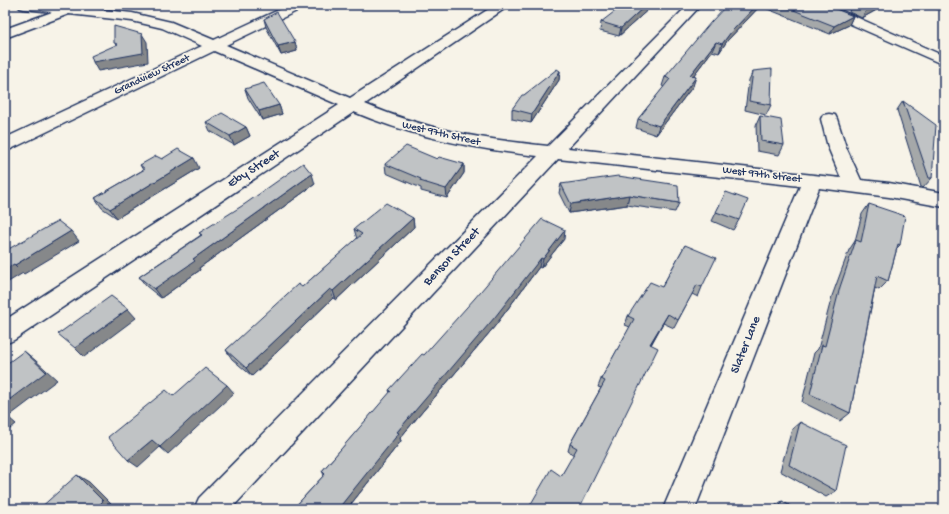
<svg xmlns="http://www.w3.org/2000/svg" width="949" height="514" font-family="'Gochi Hand',sans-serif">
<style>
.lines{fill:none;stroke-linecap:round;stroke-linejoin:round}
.stream{fill:#727c95;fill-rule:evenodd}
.minor-casing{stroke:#1b2f5e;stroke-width:3}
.minor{fill:#f7f3e8;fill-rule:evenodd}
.wall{fill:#a5a8a9;stroke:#1b2f5e}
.shaded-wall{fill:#86888a;stroke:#1b2f5e}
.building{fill:#c0c3c5;stroke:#1b2f5e}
.labels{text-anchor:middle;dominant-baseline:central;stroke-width:3.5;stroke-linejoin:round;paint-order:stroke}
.far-street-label{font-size:11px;fill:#1b2f5e;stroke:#f7f3e8}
.street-label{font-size:13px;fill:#1b2f5e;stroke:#f7f3e8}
</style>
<rect width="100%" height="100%" fill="#f7f3e8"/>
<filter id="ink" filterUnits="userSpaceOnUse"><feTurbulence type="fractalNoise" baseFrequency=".025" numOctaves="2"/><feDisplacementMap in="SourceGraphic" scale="8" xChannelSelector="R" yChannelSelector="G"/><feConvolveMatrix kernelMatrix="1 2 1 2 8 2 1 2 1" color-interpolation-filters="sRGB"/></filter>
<g filter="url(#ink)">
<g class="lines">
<path class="stream" d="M926,5H931L944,11V13Z"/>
<defs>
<path id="minor" d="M18,5H59L132,13L171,22L214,40L289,5H305L303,8L226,45L350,98L495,5H510L365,104C426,130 482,139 548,146L688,5H701L568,148L841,178L828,147L821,119L823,115L829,114L835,115L837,119L846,147L861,180L889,183L944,193V207L889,197L819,188L695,509H663L800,186L558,159L231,509H194L199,498L538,156C475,149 413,137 354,112L14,340L5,344V320L339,105L214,51L11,149L5,150V138L202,46L162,28L132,21L69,14L5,38V29L52,12L24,9L20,8Z
M812,5H829L944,56V65L814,8Z"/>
</defs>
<use href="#minor" class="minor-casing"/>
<use href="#minor" class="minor"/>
</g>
<path class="wall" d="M653,5L619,36L600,31L601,22Z
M732,5H826L853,16L849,25L830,34L760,6L727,41L719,53L712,51L693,76V86L656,135L636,128L638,119L664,87L662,86L665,77L730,9Z
M851,5H884L882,7L862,18L849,12Z
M264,19L295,42L297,51L281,55L266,27Z
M560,71L559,80L531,123L512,119V109L524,95Z
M753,71L771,105L766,115L745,110L749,80Z
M944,76V86L940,81Z
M245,89L279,105L282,114L262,120L248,98Z
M903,101L932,178L923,188L921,187L897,110Z
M760,116L784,145L779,155L757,151L756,125Z
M206,122L246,127L250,136L234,145L210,131Z
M162,159L199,168L117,218L102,208L95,198L143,170L140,165Z
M437,159L464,164V173L447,198L421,191V188L386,173L385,164Z
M315,184L199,268L200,270L161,298L146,286L139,277L201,235L199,233Z
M561,184L679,203L675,212L627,205L569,213L559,193Z
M726,192L739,220L733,230L712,221Z
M869,204L900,245L897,248L888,281L879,290L875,288L850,413L840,421L802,402L814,353L818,349L832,296L849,250L855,241L862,214Z
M413,218L414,227L336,300L333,298L252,376L232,359L226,350L302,287L357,239L354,229Z
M944,226V240L941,230Z
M564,239L541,268L539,267L495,326L400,438L401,441L347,509H293L324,475L322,471L390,393L389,390L424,355Z
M685,245L702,287L698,297L692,294L674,328L663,323L651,345L561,476L574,455L568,451L570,444L601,388L598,387L601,379L630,327L625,325L628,316L662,287Z
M800,422L836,491L826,497L780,471L792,429Z
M782,501L795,509H772L773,507Z"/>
<path class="shaded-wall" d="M646,5H653L619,36L621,28Z
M757,5H761L760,6L727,41L719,53L722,44L731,32Z
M876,5H884L882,7L862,18L867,9Z
M853,16L849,25L830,34L834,26Z
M142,34L147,42L148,62L98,71L93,62Z
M295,42L297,51L281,55L278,46Z
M716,42L712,51L687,84L690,75Z
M560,71L559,80L531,123L532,114Z
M696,77L693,86L656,135L659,126Z
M279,105L282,114L262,120L259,111Z
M246,127L250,136L234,145L230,136Z
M194,158L199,168L117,218L110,209Z
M464,164V173L447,198L446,189Z
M312,174L315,184L199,268L200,270L161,298L154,289L193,259Z
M629,195L627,205L569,213L571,204Z
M413,218L414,227L336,300L333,291Z
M565,230L564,239L541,268L543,259Z
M71,231L79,241L24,274L15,265Z
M541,258L539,267L495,326L400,438L401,441L347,509H338L397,432Z
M14,264L23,273L5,284V269Z
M330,289L333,298L252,376L246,368Z
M128,309L136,318L84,357L75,348Z
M668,314L663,323L646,353L650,344Z
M24,351L35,360L57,380L8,417L16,424L5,433V403Z
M227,385L234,393L168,454L160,447L138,467L128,460L152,440Z
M77,475L89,482L114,507L112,509H95Z"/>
<path class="building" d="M623,5H646L621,28L601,22Z
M732,5H757L731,32L722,44L716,42L690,75L696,77L659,126L638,119L670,79L665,77L711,22L725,7L730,9Z
M781,5H826L853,16L834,26Z
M856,5H876L867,9Z
M277,12L295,42L278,46L264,19Z
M114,26L142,34L143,53L93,62L91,56L118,44L114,43Z
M557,69L560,71L532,114L512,109L522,95H524Z
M772,69L771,105L749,101L753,71Z
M264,83L279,105L259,111L245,89Z
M903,101L936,125L932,178H929Z
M222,113L246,127L230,136L206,122Z
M760,116L781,120L784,145L761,141Z
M406,146L437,159L439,157L464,164L446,189L420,181L421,179L385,164Z
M178,149L194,158L110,209L95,198L145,169L140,165L156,156L162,159Z
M303,163L312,174L193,259L195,261L154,289L139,277L202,235L199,233L245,204Z
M618,176L678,185L679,203L629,195L571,204L561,184Z
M726,192L748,200L739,220L716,212Z
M386,203L413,218L333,291L330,289L246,368L226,350L298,284L302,287L362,234L354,229Z
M869,204L905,216L900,245L898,244L888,281L877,276L850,413L810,394L822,345L825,346L840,287L856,240L861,242Z
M542,219L565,230L543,259L541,258L495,317L397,432L399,433L338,509H293L325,474L322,471L391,391L389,390L422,354L424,355L475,298Z
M58,221L71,231L15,265L14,264L5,269V251Z
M685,245L716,258L702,287L697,285L678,320L668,314L650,344L658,348L579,509H528L551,469L561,476L577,448L570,444L605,381L601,379L634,319L628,316L650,282L662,287Z
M111,296L128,309L75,348L58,334Z
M24,351L46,372L5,403V368L6,367L5,365Z
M205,368L227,385L160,447L152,440L128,460L108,437L166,390L173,396Z
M800,422L846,445L836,491L789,465Z
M77,475L103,501L95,509H39Z
M782,501L795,509H779Z"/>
</g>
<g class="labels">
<g class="far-street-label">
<text transform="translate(152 75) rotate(-25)">Grandview Street</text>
<text transform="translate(441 134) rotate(13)">West 97th Street</text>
<text transform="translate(762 175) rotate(7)">West 97th Street</text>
</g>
<g class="street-label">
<text transform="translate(254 169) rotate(-33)">Eby Street</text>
<text transform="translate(452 257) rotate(-46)">Benson Street</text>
<text transform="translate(746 345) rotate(-68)">Slater Lane</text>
</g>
</g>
<rect width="949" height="514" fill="none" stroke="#f7f3e8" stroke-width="20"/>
<rect x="10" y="10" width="929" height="494" fill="none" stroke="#1b2f5e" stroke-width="1.5" filter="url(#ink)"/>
</svg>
